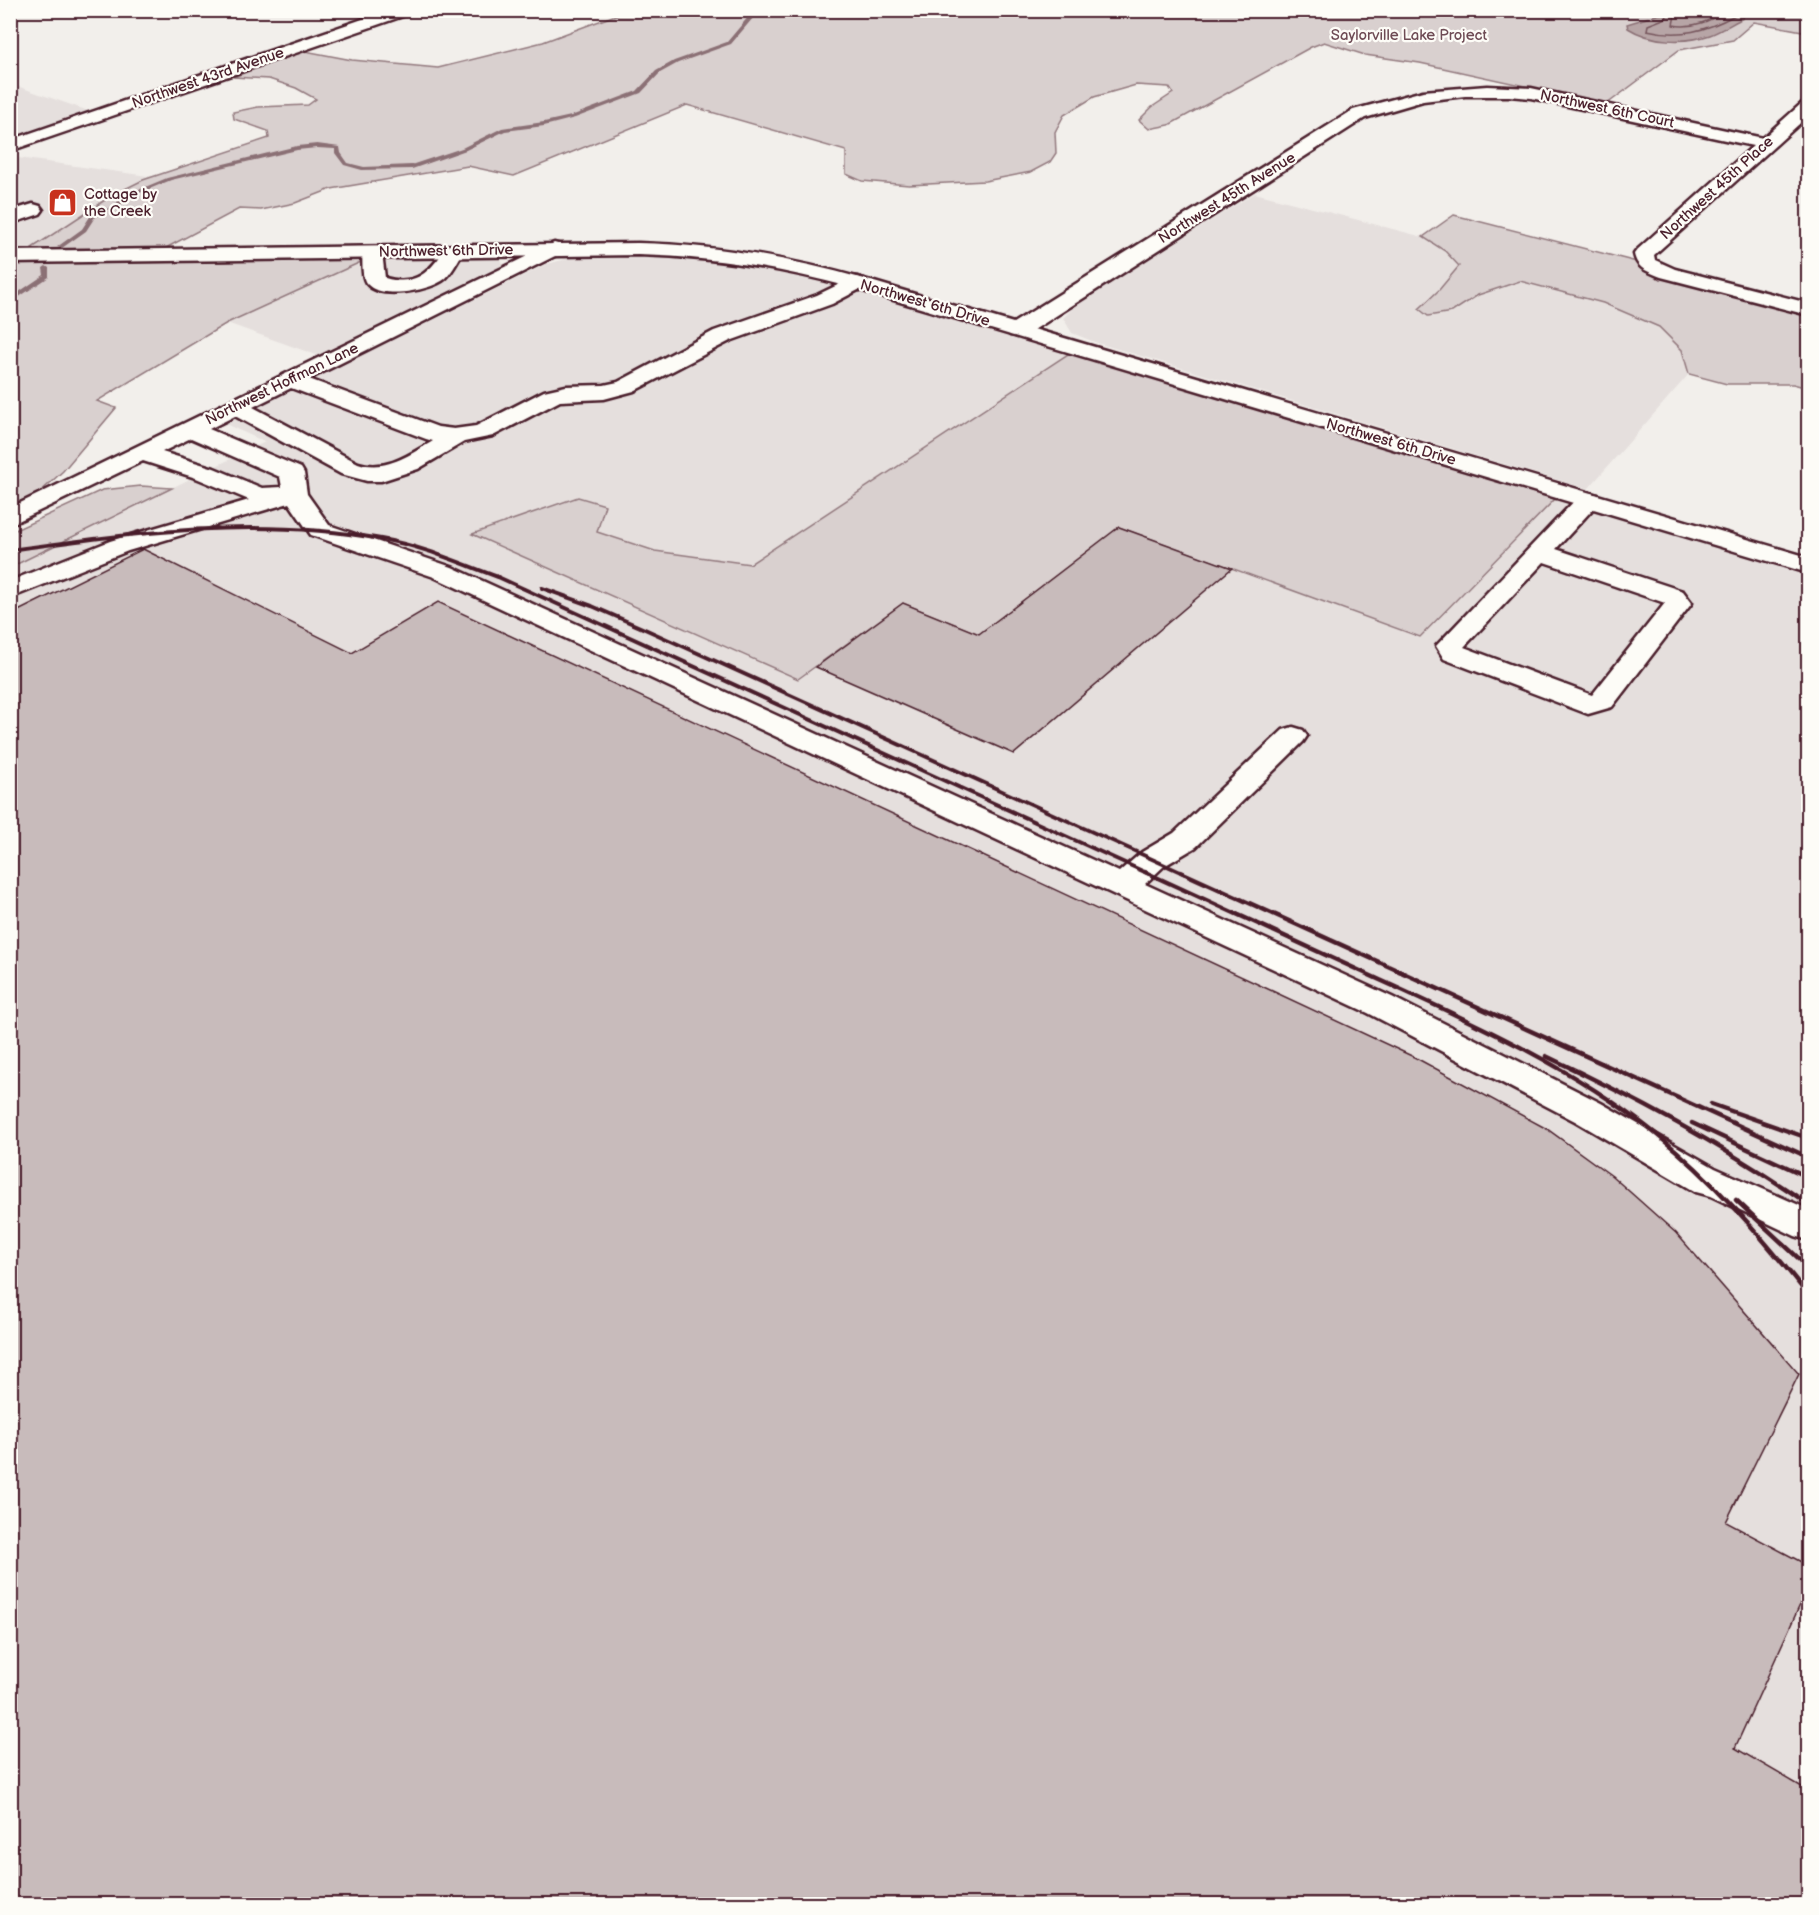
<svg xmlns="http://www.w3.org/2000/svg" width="1819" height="1915" font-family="'Balsamiq Sans',sans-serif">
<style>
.built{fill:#e5dfdd}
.green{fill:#d9d0cf;stroke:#92787d;stroke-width:1.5}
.water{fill:#b7a5a6;stroke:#8b6f75;stroke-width:1.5}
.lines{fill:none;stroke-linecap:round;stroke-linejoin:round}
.shore{stroke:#76555c;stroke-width:1.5}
.stream{fill:#8b6f75;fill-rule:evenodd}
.building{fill:#c8bbbb;stroke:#4a1f2b;stroke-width:1.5}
.minor-casing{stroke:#4a1f2b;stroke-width:5}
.major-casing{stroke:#4a1f2b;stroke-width:5}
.minor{fill:#fdfcf7;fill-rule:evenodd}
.major{fill:#fdfcf7;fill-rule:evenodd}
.rail-far1{stroke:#4a1f2b;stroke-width:4}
.rail{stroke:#4a1f2b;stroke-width:4.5}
.labels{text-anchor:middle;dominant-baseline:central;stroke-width:4.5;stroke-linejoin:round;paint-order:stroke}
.far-park-label{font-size:15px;fill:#6e4b54;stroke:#fdfcf7}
.far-street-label{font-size:15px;fill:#4a1f2b;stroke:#fdfcf7}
.far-poi-label{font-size:15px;fill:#4a1f2b;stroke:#fdfcf7;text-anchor:start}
</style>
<rect width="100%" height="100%" fill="#f2efeb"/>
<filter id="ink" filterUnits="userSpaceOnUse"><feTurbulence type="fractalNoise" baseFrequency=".0167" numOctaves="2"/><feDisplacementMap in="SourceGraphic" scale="12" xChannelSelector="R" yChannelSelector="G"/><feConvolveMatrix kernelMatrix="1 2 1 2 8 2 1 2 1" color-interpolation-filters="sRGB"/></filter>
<g filter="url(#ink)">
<path class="built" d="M11,84L100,115L11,146Z
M11,157L169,179L45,257H11Z
M1255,193L1423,237L1445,251L1459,266L1439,290L1419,308L1428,316L1452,312L1478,295L1520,281L1603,303L1659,327L1682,350L1689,374L1588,489L1097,343L1072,333L1063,318L1077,304Z
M623,254L697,256L758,263L819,278L1071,352L750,564L655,551L597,532L473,534L816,667L903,603L980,634L1119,527L1420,636L1555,499L1808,573L1802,587L1808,589V1904H11V567L265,442L223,423L547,264L582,255Z
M374,256H482L501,259L503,265L482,280L322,357L227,323Z"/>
<path class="green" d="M629,10L1808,11V32L1754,22L1733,40L1679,50L1607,104L1420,63L1365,55L1324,42L1311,47L1169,125L1149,129L1139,120L1152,107L1173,93L1169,87L1136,85L1094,97L1064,115L1055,132L1056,153L1050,162L1031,172L985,181L909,185L862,181L846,174V151L687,105L514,176L468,166L331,189L295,203L261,210L239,209L164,249L29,250L111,196L143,180L269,138L268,131L234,119L233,112L258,107L308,105L316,99L296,88L269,79L233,77L305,51L352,60L438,68L543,42Z
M1454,215L1808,306V388L1793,384H1727L1689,374L1682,350L1659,327L1603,303L1520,281L1478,295L1452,312L1428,316L1419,309L1439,290L1459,266L1445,251L1423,237Z
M374,256L227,323L97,401L116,408L63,471L37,495L11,505V263L219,262Z
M1071,352L1555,499L1420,637L1119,527L979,634L903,603L798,679L472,534L578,497L605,505L597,532L655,551L750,564Z
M141,486L172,488L11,567V532L102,490Z"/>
<path class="water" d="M1662,11H1742L1743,18C1733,23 1721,31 1710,35C1684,44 1650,42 1628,28L1627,24L1663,13Z"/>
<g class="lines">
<path class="shore" d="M1669,10L1666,18L1648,25L1647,30C1680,38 1706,31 1735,15L1736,10
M1676,10L1673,25C1694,29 1711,20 1728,10"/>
<path class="stream" d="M764,10H772L753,18L731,44L678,63L660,73L641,93L575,118L544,126L505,131L466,150L412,169L362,170L344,165L335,153V149L317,148L297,150L171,180L130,197L114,210L95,217L86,231L62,248L57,247L82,229L91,215L110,208L126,195L167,178L297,146L317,144L340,147L341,153L348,163L364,167L411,165L462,148L502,128L544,122L571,116L637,91L656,71L674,61L727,42L749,16Z
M46,266L49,268V277L10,303V298L44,275L43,268Z"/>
</g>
<path class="building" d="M1119,527L1232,568L1014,754L816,667L903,603L979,634Z
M143,549L352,653L438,602L1416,1058L1547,1129L1612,1176L1676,1233L1799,1374L1726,1522L1809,1566V1585L1735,1748L1809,1791V1905H10V615Z"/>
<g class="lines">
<defs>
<path id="minor" d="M389,10H413L412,13L10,151V140Z
M1487,86L1531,88L1763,138L1802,103L1808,102V116L1654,255L1655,260L1675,269L1808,303V315L1661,277C1647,271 1637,269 1634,254L1637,250L1753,146L1531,98L1509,96H1465L1423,101L1365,118L1026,335L1018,336L1010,335L1007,330L1010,325L1353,110L1423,91Z
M33,204L40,206L43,210L40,214L10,224V211Z
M554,243L561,245L564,249L561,253L309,379L438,427L454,429L476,426L544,391L566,386L604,385L618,382L714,331L817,295L850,279L857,277L864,279L867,283L864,287L832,304L730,341L634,391L604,399L560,401L493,436L464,442L418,469L381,481H367L341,474L235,416L209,429L301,468L304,473L307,494L329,525L452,567L1119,872L1142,852L1174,833L1283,730L1293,727L1303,730L1307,736L1303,742L1196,847L1164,866L1145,884L1392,997L1601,1103L1715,1168L1808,1209V1240L1795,1236L1711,1196L1696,1192L1575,1121L1368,1013L434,577L311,535L289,503L128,551L10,598V581L110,541L249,500L196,478L143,461L10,525V508ZM291,388L426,439L433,441C409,455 386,472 358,463L253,407ZM191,438L280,477L282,487L262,488L214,468L162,452Z
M454,245L461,247L464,251C458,260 453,271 446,278C431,291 381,300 367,284C361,278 363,260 362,252L365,248H379L382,252L385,278C417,287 430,271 447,247Z
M1589,493L1598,495L1601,500L1556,549L1683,591L1692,603L1612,707L1588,714L1444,659L1436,646L1580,495ZM1544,562L1665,603L1592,695L1464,647Z"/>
<path id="major" d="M638,243C716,245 789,258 864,279L1808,557V573L850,287C780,268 711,257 638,255L10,263V251Z"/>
</defs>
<use href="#minor" class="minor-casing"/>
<use href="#major" class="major-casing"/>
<use href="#minor" class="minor"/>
<use href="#major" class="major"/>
<path class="rail-far1" d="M10,550C133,533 258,516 381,539C422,546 460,563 498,577L1149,874
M542,588L592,606L647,630L1185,874"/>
<path class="rail" d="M1145,872C1224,908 1302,944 1380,980C1475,1023 1574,1068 1656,1134C1714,1180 1762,1237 1808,1295
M1181,872L1808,1157
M1546,1056C1637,1099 1725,1146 1808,1204
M1711,1104L1808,1138
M1692,1123L1808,1177
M1736,1200L1808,1267"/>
</g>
</g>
<defs>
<symbol id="shop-square" viewBox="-11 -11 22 22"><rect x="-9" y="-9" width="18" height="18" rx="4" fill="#c8321e" stroke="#fdfcf7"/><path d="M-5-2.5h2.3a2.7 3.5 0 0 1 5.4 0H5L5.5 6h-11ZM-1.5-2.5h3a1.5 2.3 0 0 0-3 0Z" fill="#fff"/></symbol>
</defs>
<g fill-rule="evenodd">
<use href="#shop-square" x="46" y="186" width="33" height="33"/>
</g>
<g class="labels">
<g class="far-park-label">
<text x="1409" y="35">Saylorville Lake Project</text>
</g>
<g class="far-street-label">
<text transform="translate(208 78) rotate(-19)">Northwest 43rd Avenue</text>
<text transform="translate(1607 109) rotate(12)">Northwest 6th Court</text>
<text transform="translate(1717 188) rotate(-42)">Northwest 45th Place</text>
<text transform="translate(1227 198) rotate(-32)">Northwest 45th Avenue</text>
<text transform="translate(446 251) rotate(-1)">Northwest 6th Drive</text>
<text transform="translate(925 303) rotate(16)">Northwest 6th Drive</text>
<text transform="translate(282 384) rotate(-26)">Northwest Hoffman Lane</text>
<text transform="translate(1391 442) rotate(16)">Northwest 6th Drive</text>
</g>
<g class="far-poi-label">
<text x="84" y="194">Cottage by<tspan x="84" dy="17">the Creek</tspan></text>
</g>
</g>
<rect width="1819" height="1915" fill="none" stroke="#fdfcf7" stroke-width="36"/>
<rect x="18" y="18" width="1783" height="1879" fill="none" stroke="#4a1f2b" stroke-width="2" filter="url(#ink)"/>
</svg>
